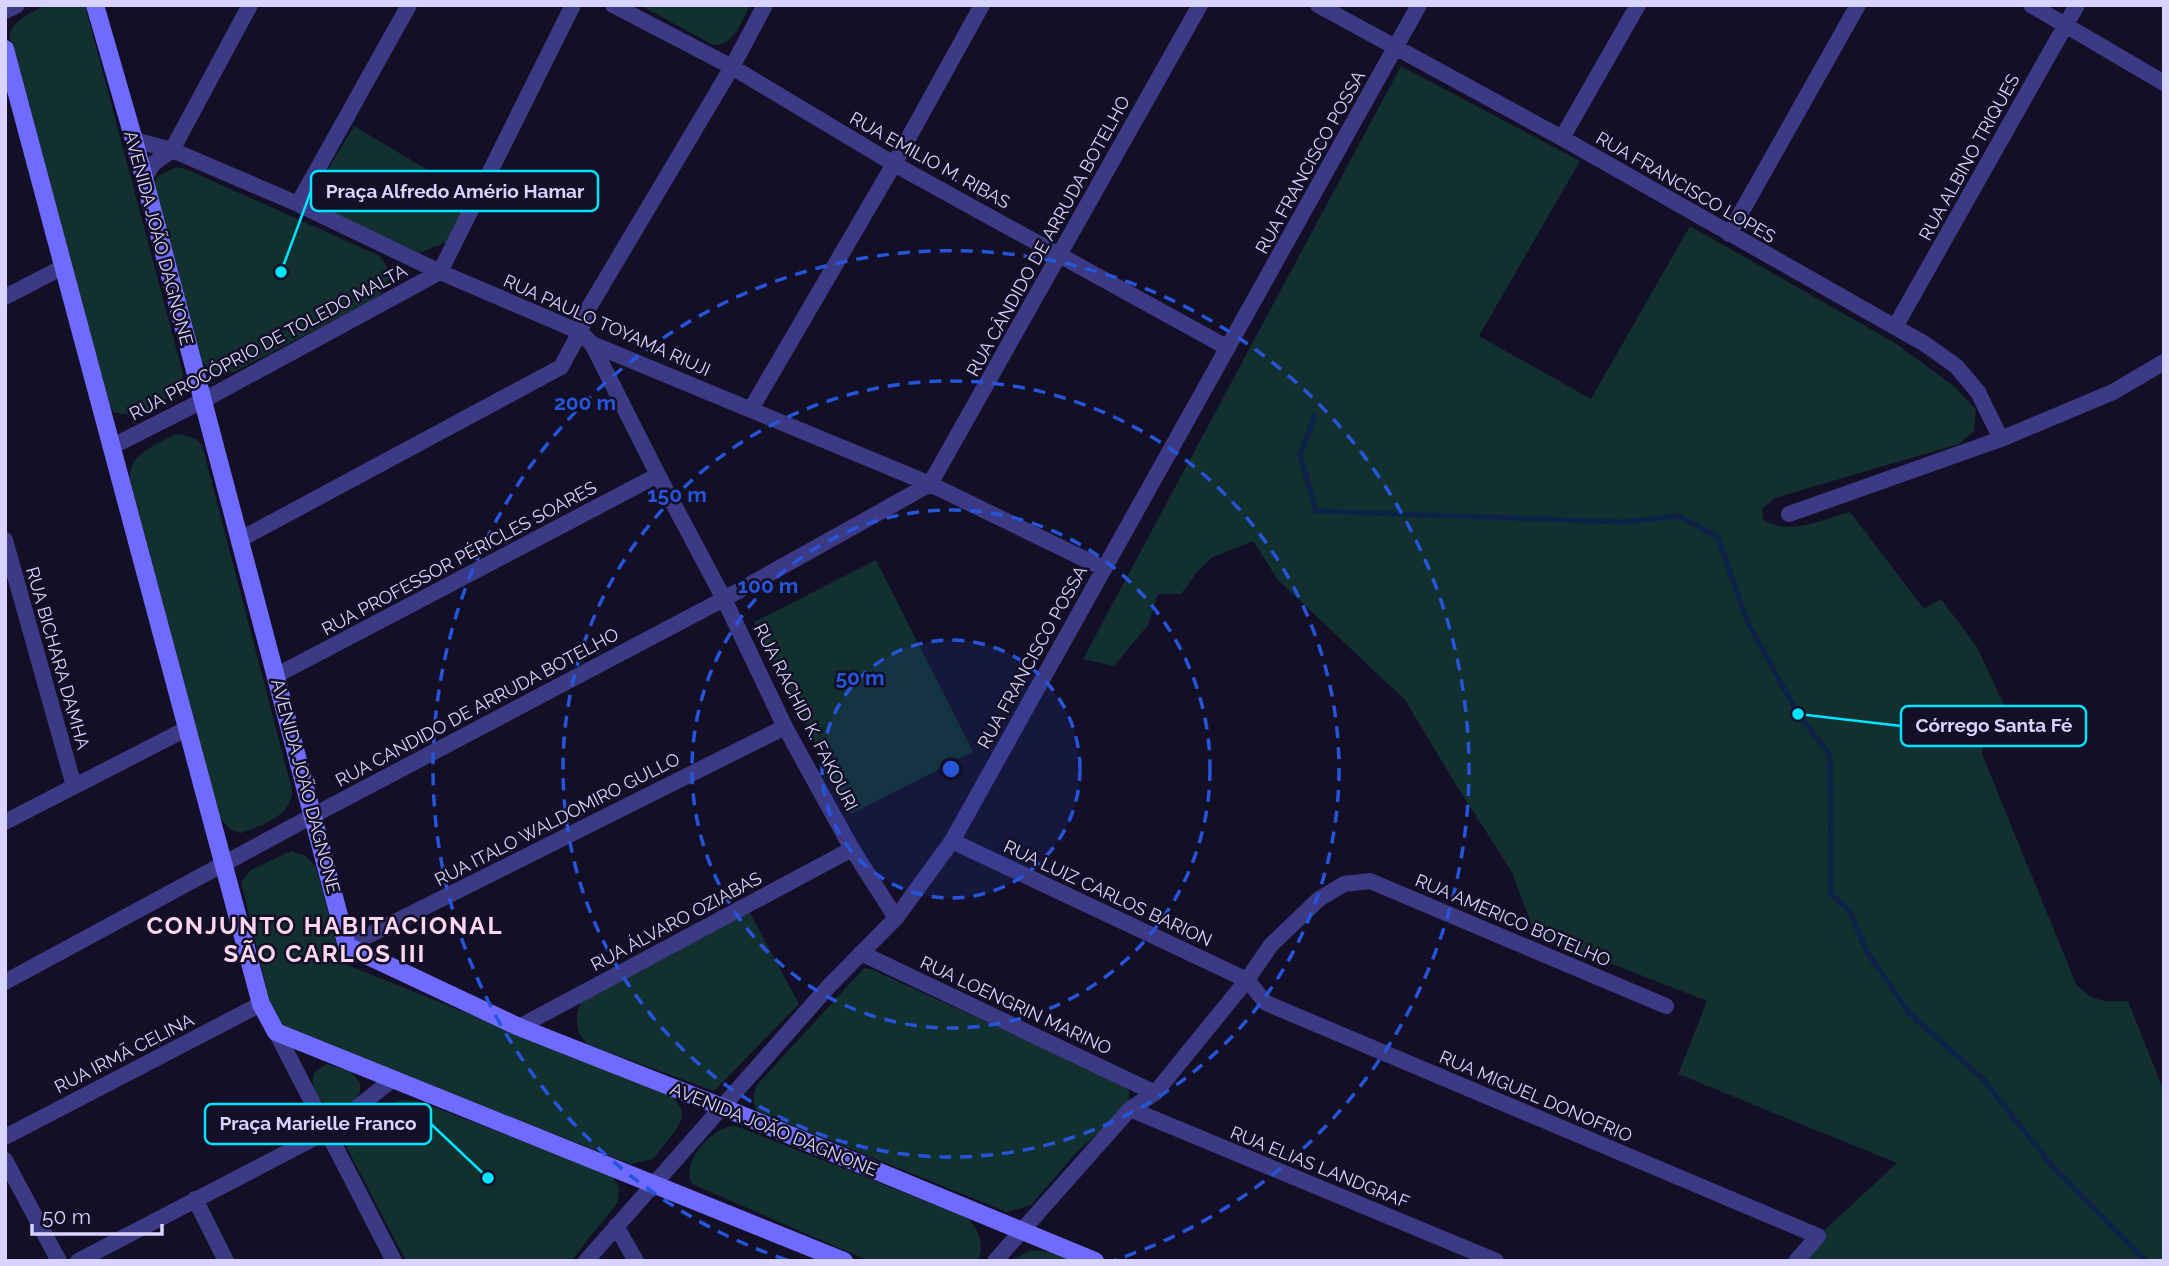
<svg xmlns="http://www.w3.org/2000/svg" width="2169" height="1266" font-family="Raleway,sans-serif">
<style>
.green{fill:#12302f}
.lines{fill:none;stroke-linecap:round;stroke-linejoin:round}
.stream{stroke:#0c2248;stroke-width:5}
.street{stroke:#3d3a85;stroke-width:16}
.secondary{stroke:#6f6bff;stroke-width:18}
.ring{fill:none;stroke:#2655da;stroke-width:3.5;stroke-dasharray:12 9}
.labels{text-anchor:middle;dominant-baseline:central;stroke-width:5;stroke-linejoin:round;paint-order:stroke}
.street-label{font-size:18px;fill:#d9d4ff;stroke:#130f26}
.district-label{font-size:24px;font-weight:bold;letter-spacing:2px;fill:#ffd6f0;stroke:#130f26}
.centre{fill:#2655da;stroke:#130f26;stroke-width:3.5}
.ring-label{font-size:21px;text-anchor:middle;font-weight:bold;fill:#2655da;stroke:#130f26;stroke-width:5;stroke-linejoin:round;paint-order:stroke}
.leader{fill:none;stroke:#00e5ff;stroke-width:2.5}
.callout-dot{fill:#00e5ff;stroke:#130f26;stroke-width:2.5}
.callout{fill:#130f26;stroke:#00e5ff;stroke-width:2.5}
.callout-label{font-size:19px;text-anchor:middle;font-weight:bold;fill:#d9d4ff}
</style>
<rect width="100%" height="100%" fill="#130f26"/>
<path class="green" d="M45,5H85L183,374L182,388L179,392C160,402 136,420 114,412L109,405L10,39C9,20 31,14 45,5Z
M640,5H750C741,22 735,45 713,45Z
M1401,66L1580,161L1479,336L1591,399L1690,226L1895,343L1955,387L1976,410L1974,431L1959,444L1775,498L1762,509L1763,519C1789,537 1823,519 1850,512L1924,609L1941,599L1977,647L2005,707C1989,721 1984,733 1982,754L2076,984C2093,1002 2104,1002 2128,1001L2164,1091V1261H1796L1818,1236L1897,1163L1678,1074L1707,1001L1535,934L1512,872L1458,788L1405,700L1278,580L1253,541L1211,558L1197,572L1181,594H1158L1148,625L1114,666L1083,659Z
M354,126L470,195L447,242L419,253L319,207L314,196L315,191Z
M176,167L186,169L380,256C392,272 392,282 378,297L234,372C216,375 205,368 195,354L154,183L158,176Z
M180,434L196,439L202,445L292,790C292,816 263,825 241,833C231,832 225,825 219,816L130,480C129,453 153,447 173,435Z
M876,560L973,752L851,814L754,622Z
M291,851L306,856L316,867L339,953L345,964L673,1096L681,1109L682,1118L676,1130L653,1159L631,1164L283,1028L271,1008L241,882L251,870Z
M749,911L799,1004L714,1091L589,1045C575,1033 574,1018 581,1002Z
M864,968L871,969L1124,1085L1129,1091V1105L1077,1152L1031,1205L1007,1212L757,1111C752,1102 753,1094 757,1085Z
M326,1064L350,1071L360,1083C364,1119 304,1113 314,1073Z
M401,1100L418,1101L611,1175L619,1187L618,1202L571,1261H406L347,1148C346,1122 380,1107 401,1100Z
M736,1126L966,1217C979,1228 985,1245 978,1261H869L692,1184C680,1162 713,1125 736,1126Z
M1031,1250L1051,1252L1073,1261H1009Z"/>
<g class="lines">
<path class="stream" d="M1315,415L1300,455L1316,511L1623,522L1679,516L1718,537L1747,621L1798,714L1830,755L1831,894L1849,910L1867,952L1909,1013L1983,1079L2053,1167L2146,1261"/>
<path class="street" d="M613,5L732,67L894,164L1228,348
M1318,5L1562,138L1925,344L1956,366L1978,392L2001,439
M2031,5L2164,83
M5,11L17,5
M1562,138L1638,5
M134,140L172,150L298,204L440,272L580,332L592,344L930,484L1103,568
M144,178L154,163L172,150L250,5
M298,204L409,5
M1729,234L1858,5
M5,297L63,267
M1895,327L2077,5
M592,344L658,475L724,599L785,727L852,849L896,918
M751,409L894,164L982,5
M113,446L202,401L440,272L573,5
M1789,514L2001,439L2113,392L2164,362
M5,540L74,786
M239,540L561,367L580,332L588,309L732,67L765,5
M277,675L658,475
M5,822L186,729
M952,841L1247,980L1266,1003L1818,1236L1796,1261
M347,946L785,727
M861,953L1155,1093
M5,982L314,815L724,599L930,484L1200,5
M519,1027L852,849
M276,1032L394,1261
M1130,1109L1496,1261
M5,1137L261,1004
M5,1160L59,1261
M195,1199L226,1261
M616,1226L636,1261
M78,1261L326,1132L392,1080
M586,1261L829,986L896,918L952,841L1419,5
M995,1261L1130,1109L1155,1093L1247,980L1271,945L1319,899L1344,884L1370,881L1666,1006"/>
<path class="secondary" d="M95,5L134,140L347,946L519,1027L722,1107L1095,1261
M5,49L261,1004L276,1032L844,1261"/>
</g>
<circle cx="951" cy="769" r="129" fill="#2655da" fill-opacity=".12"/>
<g class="ring">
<circle cx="951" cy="769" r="129"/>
<circle cx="951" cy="769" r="259"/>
<circle cx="951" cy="769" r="388"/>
<path d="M787 1260A518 518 0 1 1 1115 1260"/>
</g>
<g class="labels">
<g class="street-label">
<text transform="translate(1969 157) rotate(-61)">RUA ALBINO TRIQUES</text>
<text transform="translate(930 160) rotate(29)">RUA EMILIO M. RIBAS</text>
<text transform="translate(1310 162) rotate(-61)">RUA FRANCISCO POSSA</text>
<text transform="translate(1686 187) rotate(30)">RUA FRANCISCO LOPES</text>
<text transform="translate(1048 236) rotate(-61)">RUA CÂNDIDO DE ARRUDA BOTELHO</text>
<text transform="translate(159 238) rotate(75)">AVENIDA JOÃO DAGNONE</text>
<text transform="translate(607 325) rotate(24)">RUA PAULO TOYAMA RIUJI</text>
<text transform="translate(268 342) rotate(-28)">RUA PROCÓPRIO DE TOLEDO MALTA</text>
<text transform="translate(459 558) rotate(-28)">RUA PROFESSOR PÉRICLES SOARES</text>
<text transform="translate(1032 657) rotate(-61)">RUA FRANCISCO POSSA</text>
<text transform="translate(58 658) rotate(74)">RUA BICHARA DAMHA</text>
<text transform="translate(477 707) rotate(-28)">RUA CANDIDO DE ARRUDA BOTELHO</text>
<text transform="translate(806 717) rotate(63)">RUA RACHID K. FAKOURI</text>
<text transform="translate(306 786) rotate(75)">AVENIDA JOÃO DAGNONE</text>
<text transform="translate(557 819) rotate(-27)">RUA ITALO WALDOMIRO GULLO</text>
<text transform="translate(1108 893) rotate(25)">RUA LUIZ CARLOS BARION</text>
<text transform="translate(1513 920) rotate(23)">RUA AMERICO BOTELHO</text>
<text transform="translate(676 921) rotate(-28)">RUA ÁLVARO OZIABAS</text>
<text transform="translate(1016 1005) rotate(25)">RUA LOENGRIN MARINO</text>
<text transform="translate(124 1053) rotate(-27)">RUA IRMÃ CELINA</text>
<text transform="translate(1536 1096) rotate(23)">RUA MIGUEL DONOFRIO</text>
<text transform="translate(774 1129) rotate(22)">AVENIDA JOÃO DAGNONE</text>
<text transform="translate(1320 1167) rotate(22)">RUA ELIAS LANDGRAF</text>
</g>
<g class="district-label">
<text x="325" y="925">CONJUNTO HABITACIONAL<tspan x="325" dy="28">SÃO CARLOS III</tspan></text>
</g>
</g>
<circle cx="951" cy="769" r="10" class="centre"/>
<g class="ring-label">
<text x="585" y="410">200 m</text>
<text x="677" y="502">150 m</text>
<text x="768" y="593">100 m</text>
<text x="860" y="685">50 m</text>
</g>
<path class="leader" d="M281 272L311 191M1798 714L1901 726M488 1178L431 1124"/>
<g class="callout-dot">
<circle cx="281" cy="272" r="7"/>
<circle cx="1798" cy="714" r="7"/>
<circle cx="488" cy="1178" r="7"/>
</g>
<g class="callout">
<rect x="311" y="171" width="287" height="40" rx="7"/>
<rect x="1901" y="706" width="185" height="40" rx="7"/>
<rect x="205" y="1104" width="226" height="40" rx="7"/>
</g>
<g class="callout-label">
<text x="455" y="198">Praça Alfredo Amério Hamar</text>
<text x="1994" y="732">Córrego Santa Fé</text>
<text x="318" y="1130">Praça Marielle Franco</text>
</g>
<rect width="2169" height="1266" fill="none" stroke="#d9d4ff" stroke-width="14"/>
<path d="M32 1224v10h130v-10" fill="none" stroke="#d9d4ff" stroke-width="3.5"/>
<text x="42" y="1224" font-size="21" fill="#d9d4ff" stroke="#130f26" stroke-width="5" paint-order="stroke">50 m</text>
</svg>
